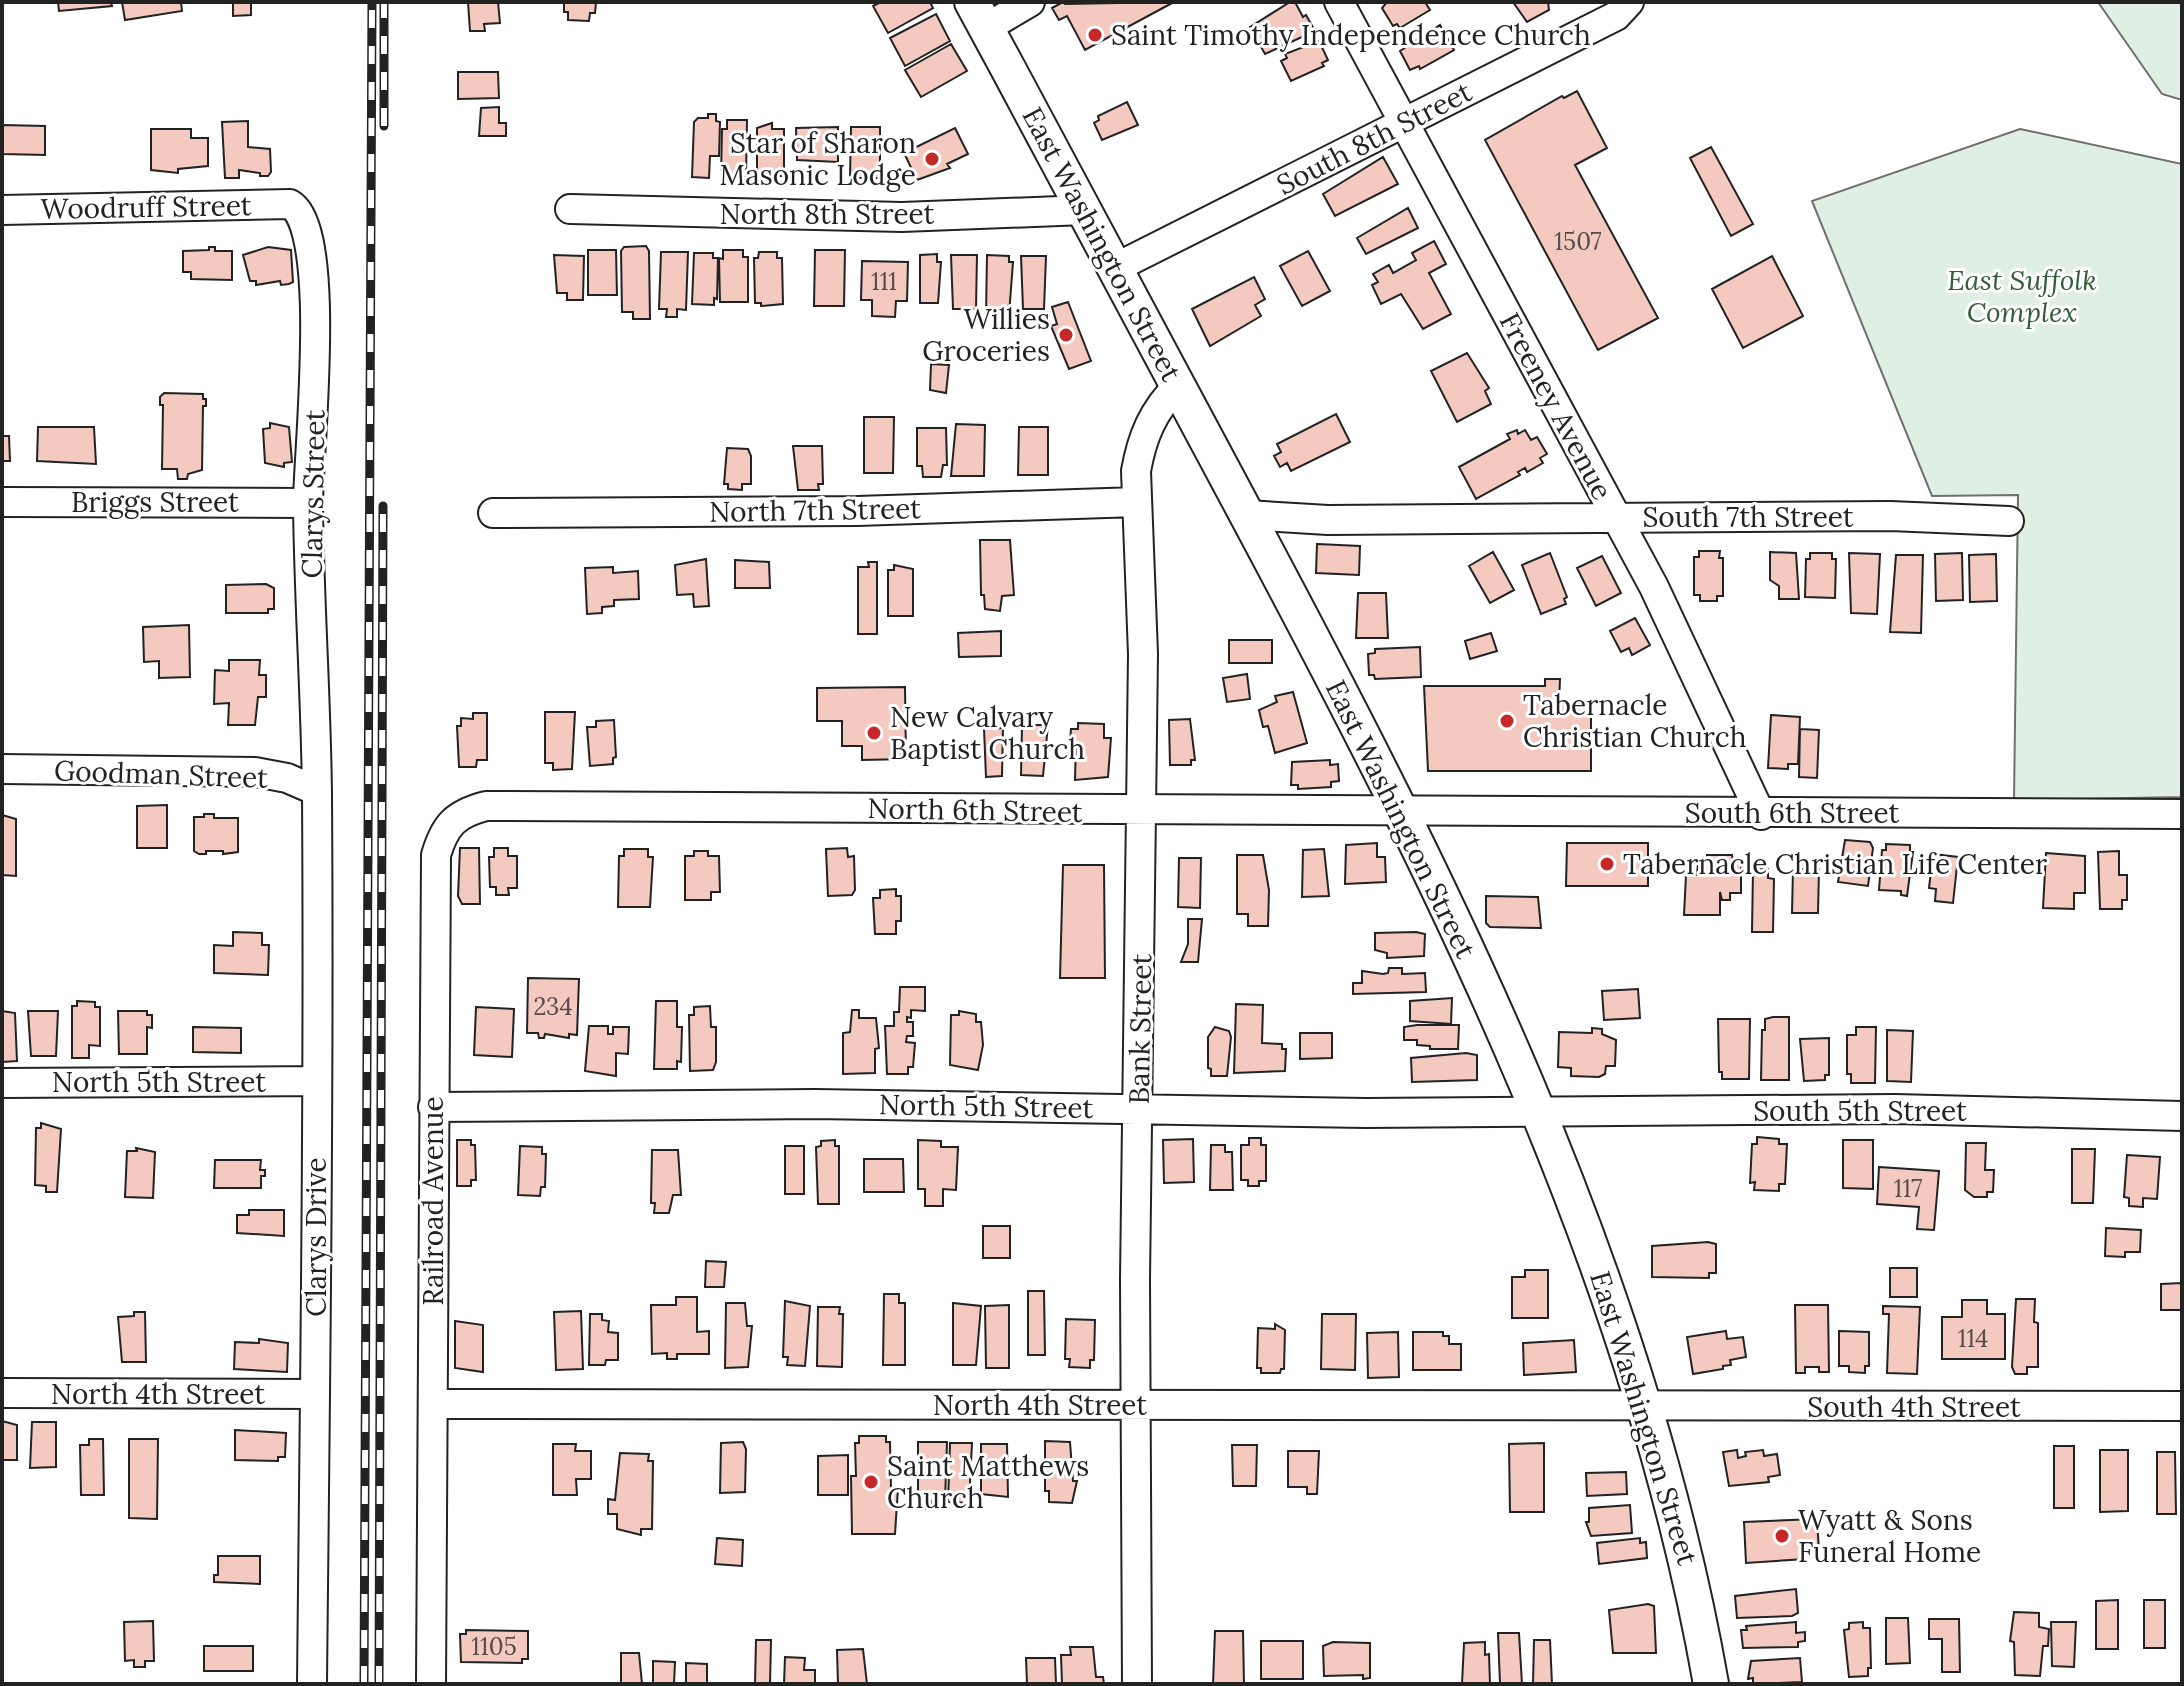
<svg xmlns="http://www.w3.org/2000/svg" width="2184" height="1686" font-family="Lora,serif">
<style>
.green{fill:#e0efe3;stroke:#6f6f6f;stroke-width:2}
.building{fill:#f3c9c0;stroke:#222;stroke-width:2}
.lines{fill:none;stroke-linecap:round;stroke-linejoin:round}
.minor-casing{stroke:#222;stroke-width:32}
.major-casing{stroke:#222;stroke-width:38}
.minor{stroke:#fff;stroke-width:28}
.major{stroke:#fff;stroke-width:34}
.rail-casing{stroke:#222;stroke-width:9}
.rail{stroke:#fff;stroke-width:6;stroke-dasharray:18;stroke-linecap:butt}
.poi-dot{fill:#c62828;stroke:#fff;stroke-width:3}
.labels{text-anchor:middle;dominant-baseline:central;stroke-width:6;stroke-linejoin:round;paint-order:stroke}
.number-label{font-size:24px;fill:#564c4a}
.poi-label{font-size:28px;fill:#222;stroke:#fff;text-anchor:start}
.street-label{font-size:28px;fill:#222;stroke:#fff}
.park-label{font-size:28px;font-style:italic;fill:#2f5e38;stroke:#fff}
</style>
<rect width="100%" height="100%" fill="#fff"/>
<path class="green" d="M2098,2H2182V100L2162,94Z
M2020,129L2182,164V797L2014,800L2018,495L1932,496L1812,201Z"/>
<path class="building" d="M58,2H111L112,6L59,11Z
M122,2H181L182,11L125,20Z
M233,2H251V15L233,16Z
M468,2H498L500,23L484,24L485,31H470Z
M564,2H596L595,13H590L589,21L568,20V12H564Z
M881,2H930L933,8L888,33L873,6Z
M1063,2L1065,4L1174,2L1085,50L1067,16L1059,20L1052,8Z
M1290,2H1295L1303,17L1306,15L1315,31L1265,54L1250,27Z
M1387,2H1425L1430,10L1400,28L1397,24L1393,26L1382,8Z
M1513,2H1548L1549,10L1527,22Z
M936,14L950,41L905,66L890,38Z
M1440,25L1454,50L1420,69L1419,66L1410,70L1400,51Z
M1319,41L1328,60L1322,63L1324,66L1291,81L1281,61L1287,58L1285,54Z
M951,44L967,71L921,97L905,70Z
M458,72H498L499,98L458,99Z
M1577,91L1607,148L1575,165L1658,318L1598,350L1485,140L1562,96L1564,98Z
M1127,102L1138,125L1102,140L1094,123L1099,120L1098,116Z
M499,107V123H506V136H479L481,108Z
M708,114H716V121L720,122L719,156H710L709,178L692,177L694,122L698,118H708Z
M727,120H747L746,177H721L722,129H727Z
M248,121V147L270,149L271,172L268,176H260V173L239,170V178H225L222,122Z
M772,123V129H784V176H757V128Z
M2,125L45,126V155L2,154Z
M838,127V162L797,160L796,128Z
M851,127H880V178H850Z
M955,128L968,154L947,164L950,168L917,180L904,153Z
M151,129H191V138H208V166L178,169V173L151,170Z
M1711,147L1753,224L1731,236L1690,158Z
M1383,157L1398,184L1335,216L1323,194Z
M1408,208L1418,228L1366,254L1357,238Z
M1434,241L1446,264L1429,273L1451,314L1423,329L1401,294L1381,304L1372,285L1378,282L1373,274L1389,265L1393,273L1416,260L1412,253Z
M646,246L649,251L650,319H633V312H622L621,251L624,247Z
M209,247H215V251H232V280L191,279V272H183V251L209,250Z
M268,247L291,250L293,282L289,284L281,285L280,281L256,285V281H250L243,255Z
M588,250H616L617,295H588Z
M723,250H743V257H748V302H720L719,258L723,259Z
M815,250H845L844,306H814Z
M1308,251L1330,291L1302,306L1280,266Z
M661,252H688L686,310L677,309V317H666L667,309H659Z
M759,252H777V258H782L783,304L761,306V303H755L754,258H758Z
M694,253H713V258H718L717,299L714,298V305L692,304Z
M937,254V262H941L938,303H920V255Z
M554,255L584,256L583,300H567V293H557Z
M951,255H977L976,309H953Z
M987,255L1009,256V262H1013L1009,315H1001V318L986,315Z
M1021,256H1046L1044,309H1023Z
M1772,256L1803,316L1743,348L1712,289Z
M862,261L908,262L907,301H896L895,317L872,316V300H861Z
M1254,277L1265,299L1255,305L1261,316L1210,346L1192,309Z
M1068,302L1091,361L1069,369L1051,326L1057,324L1052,307Z
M1467,353L1489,388L1485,391L1491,404L1457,422L1431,371Z
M931,364L949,365L946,393L930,390Z
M164,393L203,394V399H206V406H203L202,470L188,474L187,479H178L177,469H162L163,405H160V397Z
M1336,414L1350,442L1291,471L1287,463L1280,467L1274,456L1281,452L1277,444Z
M864,417H894L893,473H864Z
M270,423L289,427L292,462L284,463V467L265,463L263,429L270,428Z
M956,424L985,425L984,476H951Z
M38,427H94L96,464L37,461Z
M1019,427H1048V475H1018Z
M917,428H946L947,465H943L941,477H923L922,466H917Z
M1517,430L1518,434L1525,430L1531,440L1537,437L1547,454L1540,458L1543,463L1527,472L1525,468L1518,472L1520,475L1476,499L1459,467L1510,439L1507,434Z
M2,436H9L10,461H2Z
M793,446H822L823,484H818L819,490H798Z
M727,448L748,449L751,456V484H742V490L728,489V484H724Z
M980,540H1010L1014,595L1002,596L1000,611L985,609L984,595H981Z
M1317,544L1360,546L1359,575L1316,573Z
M1699,551H1720L1719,558H1723V596H1717V601H1700V595H1694V557H1699Z
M1493,552L1514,590L1490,603L1469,566Z
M1770,552L1796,553L1799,599H1779V586L1770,580Z
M1550,553L1567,597L1564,599L1566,604L1541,614L1522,565Z
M1810,553H1832V559H1836L1835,598L1805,597L1806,559H1810Z
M1849,553L1880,554L1877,614L1851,613Z
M1962,553L1963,600L1936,601L1935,554Z
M1996,554L1997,601L1970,602L1969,555Z
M1896,555H1923L1921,633L1890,632Z
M1602,556L1621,593L1596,606L1577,568Z
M706,559L709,606L694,607L693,594L677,595L675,565Z
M735,560L769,562L770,588H735Z
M868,562H877V634H858V567H869Z
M894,565L913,569V616H888V570H894Z
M613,567V573L638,571L639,599L614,600V606L602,607V613L587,614L585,568Z
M266,584L274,588V609H268V613H226V585Z
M1358,593H1386L1388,638H1356Z
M1635,618L1650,645L1632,655L1629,648L1621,652L1610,631Z
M189,625L190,677L159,678V661L144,662L143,627Z
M1001,631V656L959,657L958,633Z
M1491,633L1497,651L1470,659L1465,641Z
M1229,640H1272V663H1229Z
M1420,647L1421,677L1375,679L1374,675H1369L1368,654L1375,653V649Z
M229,660H260L259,675H266V697H258L255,725H228L229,703L214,704L215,670L229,671Z
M1247,674L1250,699L1227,702L1223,678Z
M1545,679H1560L1559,703H1591V771H1428L1424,686H1545Z
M905,687L906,759L862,760V746H842V721H817V688Z
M1293,692L1307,743L1275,753L1268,726L1263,727L1259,710L1277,702L1275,696Z
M545,712H575L572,769L553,770V763H545Z
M473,713H487V760H477L476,767H459L457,726H461V718L473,719Z
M1771,715L1800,717L1798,764H1788V769L1768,768Z
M1190,719L1195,760H1191V765H1170L1169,720Z
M614,720L616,757L613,758V764L590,766L587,727H596V721Z
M987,723H993V729L1003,728L1002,776L986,777L984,729H987Z
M1078,723L1104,724V738H1111L1108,777L1075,780L1076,742H1070L1071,729H1078Z
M1022,725H1048L1043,776L1021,775Z
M1800,729L1819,730L1817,778L1799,777Z
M1330,760V765L1338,764L1339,781L1331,782V787L1298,789V785H1291L1292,762Z
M167,805V848H137V806Z
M204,814H214V818H238V852L223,854V851H206V854H199L194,851V817H204Z
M2,815L16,819V876L2,875Z
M1845,840L1870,842L1873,848L1868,886L1838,882Z
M1377,843V857H1385L1386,882L1345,884L1346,845Z
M1567,843H1648V886H1566Z
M1886,844L1910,845V852H1913L1907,896L1901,895V891L1879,890L1882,850H1886Z
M460,848H479L480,904H462L458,896Z
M494,848H508V856H517V888H508L509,895H496V887H490L489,857H494Z
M847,848L848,857L854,856L855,890L852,895L828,896L826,849Z
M624,849H648V857H653L650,907H618L619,856H624Z
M1324,849L1329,896L1302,897L1303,850Z
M694,851H708V856H719L720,892H711V900H685V856H694Z
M2119,851V875H2127V900H2122V909H2100L2098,852Z
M2046,853L2085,856V893H2074V909L2043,908Z
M1933,854L1958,857L1953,903L1935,901L1936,889L1929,888Z
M1237,855H1263L1269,890L1268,926H1248V914H1237Z
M1707,855H1732L1733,862H1741V893H1730V900H1722L1720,892V915H1684L1686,875H1697L1698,863L1707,862Z
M1179,858H1201L1200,908L1178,907Z
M1063,865H1104L1105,978H1060Z
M1753,869H1768V878L1774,879L1773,932H1752Z
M1793,869H1819L1818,913H1792Z
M896,889V896H901V921H896V934H875L873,898H880V890Z
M1486,896L1538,897L1541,928L1490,927L1486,923Z
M1188,919H1202L1198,962H1181L1188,944Z
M233,932L262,933V945H269L268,975L214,973V945L233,946Z
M1416,932L1425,934L1424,956L1387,958V953L1375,950V933Z
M1389,968H1402V974L1425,973L1426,992L1353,994V983H1362V971L1383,974L1388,973Z
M528,978L579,979L577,1035L569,1034V1038L545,1034L544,1038H539L538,1033H527Z
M900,987H925V1011L911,1010V1018L907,1017V1022H913V1036H907L906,1042L915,1043L913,1067H908V1074H887L885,1026H894V1012H899Z
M1638,989L1640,1018L1604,1020L1602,991Z
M1452,998L1451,1024L1410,1021V1001Z
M77,1001L95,1002V1007H100V1046L89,1045V1058H72V1006H77Z
M656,1001H677V1027H682L681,1062L677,1061V1069H654Z
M1236,1004L1263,1005L1262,1043L1282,1044V1049H1286L1285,1071L1234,1073Z
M710,1006L711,1027H716V1062L713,1070L690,1071L689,1015H694V1007Z
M476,1007L514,1009L512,1057L474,1055Z
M852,1010H859V1018H876L879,1048L875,1049V1073L843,1074V1033L850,1032Z
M2,1011L15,1013L17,1061L2,1062Z
M28,1011H58L56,1056H31Z
M118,1011H147V1015H152V1028L147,1027V1054H119Z
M959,1011L976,1014V1022H981L983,1045L978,1070L950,1065L951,1015H959Z
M1773,1017H1789V1080H1761L1762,1030H1765V1019Z
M1718,1019H1750L1749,1079H1722V1072H1719Z
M1417,1025H1459L1458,1049H1430V1046L1417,1045V1040H1404V1027Z
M589,1026H608V1034H613V1027H629L628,1054L616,1053V1076L585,1071Z
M193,1027L241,1028V1053L193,1052Z
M1215,1027L1229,1031L1231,1037L1227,1076H1211V1069L1208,1068V1037Z
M1856,1027H1876L1875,1083H1851V1074H1847V1035H1856Z
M1592,1028L1602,1029V1034L1616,1040L1615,1066H1606L1605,1074L1599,1077L1571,1076V1068L1558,1067L1559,1032L1592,1033Z
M1887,1030L1913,1031L1911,1082L1887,1081Z
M1300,1033H1332V1058L1300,1059Z
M1829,1038V1075H1825V1080L1804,1081L1800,1039Z
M1466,1053L1477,1055V1080L1412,1082L1411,1058Z
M41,1123L61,1129L57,1192H46V1186L35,1185L36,1128H41Z
M1757,1137L1779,1139V1144H1787L1785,1184H1779V1191L1754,1190L1755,1182L1750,1183L1752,1144H1757Z
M1249,1138H1261V1145H1266V1181H1259V1186H1248V1180H1241V1145H1249Z
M1193,1139L1194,1182L1164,1183L1163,1140Z
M457,1140H471V1145H475L476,1180H471V1186H457Z
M835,1140V1146H839V1204H818L816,1147L821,1146V1141Z
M918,1140L941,1141V1147H958L956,1190L943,1189V1206H925V1189H918Z
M1843,1140H1873V1189L1843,1188Z
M1966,1143H1986L1985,1170H1994L1993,1192H1987V1197H1974L1965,1190Z
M1211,1145H1225V1152H1232L1233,1190H1210Z
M520,1146L542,1147V1154H546L545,1187H541L540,1196L518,1195Z
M785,1146H804V1194H785Z
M136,1148L155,1152L153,1198L125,1197L127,1151H137Z
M2072,1149H2095L2093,1203H2072Z
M652,1150H678L681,1195H673L669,1213H654L655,1203H651Z
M2127,1155L2160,1157L2157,1199L2143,1198V1207L2129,1206V1198L2124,1197Z
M864,1159H903L904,1192H864Z
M215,1160H261L260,1170H265V1176H261V1188H214Z
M1879,1167L1939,1171L1934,1230L1917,1229L1919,1207L1877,1204Z
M249,1210H284V1236L237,1233V1215H249Z
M983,1226H1010V1258H983Z
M2106,1228L2141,1230L2140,1252H2125V1257L2105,1256Z
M1708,1242L1716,1244V1273H1709V1278L1652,1277V1246Z
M706,1261L726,1262L724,1287H705Z
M1890,1268H1917V1297H1890Z
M1525,1270H1548V1318H1512V1277H1525Z
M2182,1283V1310H2161V1284Z
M1028,1291H1044L1045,1355H1028Z
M884,1294H899V1303H905V1365H883Z
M676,1297H697V1332L709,1331V1354H677V1359H667V1353L652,1354L651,1305H676Z
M2016,1299H2035L2034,1322L2038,1323V1367H2027V1374H2015L2012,1367Z
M1962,1300H1987V1314H2005V1359H1942V1317H1962Z
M785,1301L810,1306L805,1366L787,1365L788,1357H783Z
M726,1303H745L747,1326H752L748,1367L725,1368Z
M953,1303L981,1306L976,1365H953Z
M1009,1305V1368H986L985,1306Z
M1795,1305H1828L1829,1372H1819V1367H1805V1373H1796Z
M1883,1306L1920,1307L1917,1374L1887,1373L1889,1314H1883Z
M818,1307H840L839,1314H843L842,1367L817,1366Z
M581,1311L583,1369L556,1370L554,1312Z
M134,1312H145L146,1362H122L118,1317L134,1316Z
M590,1314H602V1320L609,1321L608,1332L618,1333V1360H606L605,1365H589Z
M1322,1314H1356L1355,1370L1321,1369Z
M1066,1319L1095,1320L1094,1360H1090V1368L1069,1367L1070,1359H1065Z
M455,1321L483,1325V1372L455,1368Z
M1275,1324L1285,1330L1284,1369H1281L1280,1373H1261V1368H1257L1258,1328L1275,1329Z
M1726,1331L1727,1339L1743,1337L1746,1357L1730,1360L1731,1365L1723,1366V1369L1693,1374L1687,1337Z
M1839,1331L1869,1332V1366H1865V1373L1849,1372V1366H1839Z
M1398,1332L1399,1377L1368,1378L1367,1333Z
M1413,1332H1443V1336H1449V1344H1461V1370H1413Z
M259,1339L288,1343L287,1372L234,1369L235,1342L259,1343Z
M1574,1340L1576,1372L1524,1375L1523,1343Z
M2,1421L17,1425V1460H2Z
M32,1422H56V1467L30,1468Z
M235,1430L286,1433L285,1457H278V1461L235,1460Z
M859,1436H886V1442H890L891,1488H898L895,1534H852L851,1476H856L855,1443H859Z
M89,1439H103L104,1495H81L80,1445H89Z
M129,1439H158L157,1519L129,1518Z
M1045,1441L1070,1442L1073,1481H1077L1072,1503L1049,1502V1491H1045Z
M743,1442L746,1449L745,1492L720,1493L721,1443Z
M918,1442H947L945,1501H932V1509H918Z
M950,1443H972L969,1503L948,1502Z
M1544,1443V1512H1510L1509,1444Z
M553,1444H576L575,1451H591V1479H576L577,1495H553Z
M981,1444H1007L1008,1497L981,1494Z
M1232,1445H1257L1256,1486H1233Z
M2054,1446H2074V1508H2054Z
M1737,1450L1738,1458L1746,1456L1745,1452L1763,1450L1764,1456L1777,1454L1780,1475L1768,1477L1769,1482L1729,1486L1723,1452Z
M2100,1450H2128V1511L2100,1512Z
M1288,1451H1319L1317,1494H1307V1487H1288Z
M2157,1452H2175L2176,1514H2157Z
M620,1453L649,1454L648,1461H653L652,1529H641V1535L617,1529V1514H608V1499L615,1500Z
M848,1455V1495H818V1456Z
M1626,1472L1627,1494L1587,1496L1586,1473Z
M1630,1505L1632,1533L1591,1536L1586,1522H1589V1508Z
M1817,1519L1819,1551L1806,1552V1559L1746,1563L1744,1522Z
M717,1538L743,1540L742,1566L715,1564Z
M1640,1538V1543L1646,1542L1647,1558L1599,1564L1597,1543Z
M218,1556H260V1584L214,1582V1575H218Z
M1796,1589L1798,1613L1792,1616L1737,1618L1735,1596Z
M2118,1600V1649H2096V1601Z
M2144,1600H2165V1648H2144Z
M1648,1604L1654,1606L1656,1653H1613L1609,1610Z
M2014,1612L2039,1613V1627L2049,1629L2048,1646H2043L2040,1676L2015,1675L2014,1642L2010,1641Z
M1886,1618H1908L1910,1663L1886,1664Z
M1929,1619H1959L1960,1672H1942V1639H1929Z
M153,1621L154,1661H145V1667H134V1660L125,1661L124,1622Z
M1796,1622V1633L1805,1632V1641L1798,1642V1647L1743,1648L1741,1630H1747L1746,1626Z
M1863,1622V1628H1870L1871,1668H1868V1676L1849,1677L1844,1630L1849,1629V1623Z
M2051,1622H2076L2074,1667L2052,1666Z
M466,1630L528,1631V1659H522V1663L461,1662L460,1634H466Z
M1215,1631H1243L1244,1684H1213Z
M1498,1633H1519L1522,1684H1500Z
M756,1640H771L770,1684H755Z
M1534,1640H1550L1552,1684H1533Z
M1261,1641H1303V1679H1261Z
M1333,1642L1370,1643V1678L1363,1679V1675L1324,1676L1323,1646Z
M1485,1642V1655L1489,1654L1490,1684H1462L1464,1643Z
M204,1646H253V1671H204Z
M1070,1647H1093L1096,1677H1103L1104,1684H1062L1061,1655H1071Z
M863,1649L867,1684H838L837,1650Z
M621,1653H639L642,1684H621Z
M785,1657L805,1658L804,1670H815V1684H784Z
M1026,1658H1055L1056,1684H1027Z
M1800,1658L1802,1682L1753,1684V1678L1748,1679L1751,1661Z
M653,1661L675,1662L674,1684H653Z
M686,1663L707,1664V1684H686Z"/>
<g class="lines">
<defs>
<path id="minor" d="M1339,2L1654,587L1761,815
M986,28L1030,2
M570,209L902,217L1085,210
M2,210L290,204C333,229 308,453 308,504C309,601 316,698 317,795C319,1091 315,1388 312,1684
M1115,268L1616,16L1629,2
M2,502L308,503
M493,513L857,511L1137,502
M1247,515L1328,520L1890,516L2009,521
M2,769L255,772L287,778L317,791
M2,1083L317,1081
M433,1107L815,1104L1366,1113L1895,1109L2182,1116
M2,1393L315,1394
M434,1404L2182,1406
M431,1684L436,855C445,825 455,814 486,806L2182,814
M1137,1684L1135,1280L1143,654L1136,471C1142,437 1153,410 1178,386"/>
<path id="major" d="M972,2C1065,173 1156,345 1248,517C1445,886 1638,1268 1711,1684"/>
</defs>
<use href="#minor" class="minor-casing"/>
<use href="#major" class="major-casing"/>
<use href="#minor" class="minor"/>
<use href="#major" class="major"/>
<defs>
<path id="rail" d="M384,126V2
M364,1684L372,2
M379,1684L383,506"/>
</defs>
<use href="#rail" class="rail-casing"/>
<use href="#rail" class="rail"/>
</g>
<g class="poi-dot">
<circle cx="1095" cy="35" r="8"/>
<circle cx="932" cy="159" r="8"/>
<circle cx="1066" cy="335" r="8"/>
<circle cx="1507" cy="721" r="8"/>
<circle cx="874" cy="733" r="8"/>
<circle cx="1607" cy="864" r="8"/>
<circle cx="871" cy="1482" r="8"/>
<circle cx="1782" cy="1536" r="8"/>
</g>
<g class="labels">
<g class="number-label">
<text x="1578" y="241">1507</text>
<text x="884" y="281">111</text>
<text x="553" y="1006">234</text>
<text x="1908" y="1188">117</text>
<text x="1973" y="1338">114</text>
<text x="494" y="1646">1105</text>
</g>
<g class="poi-label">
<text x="1111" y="35">Saint Timothy Independence Church</text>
<text x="916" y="143" text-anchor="end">Star of Sharon<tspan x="916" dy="32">Masonic Lodge</tspan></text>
<text x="1050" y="319" text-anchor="end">Willies<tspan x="1050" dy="32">Groceries</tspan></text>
<text x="1523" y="705">Tabernacle<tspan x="1523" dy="32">Christian Church</tspan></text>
<text x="890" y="717">New Calvary<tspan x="890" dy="32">Baptist Church</tspan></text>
<text x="1623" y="864">Tabernacle Christian Life Center</text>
<text x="887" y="1466">Saint Matthews<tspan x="887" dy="32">Church</tspan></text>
<text x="1798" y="1520">Wyatt &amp; Sons<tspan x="1798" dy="32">Funeral Home</tspan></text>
</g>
<g class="street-label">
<text transform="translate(1374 138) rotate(-27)">South 8th Street</text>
<text transform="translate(146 207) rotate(-1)">Woodruff Street</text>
<text x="827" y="214">North 8th Street</text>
<text transform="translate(1102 244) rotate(62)">East Washington Street</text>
<text transform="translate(1556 406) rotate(62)">Freeney Avenue</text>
<text transform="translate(313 494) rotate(-89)">Clarys Street</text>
<text x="155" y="502">Briggs Street</text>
<text transform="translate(815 510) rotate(-1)">North 7th Street</text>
<text x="1748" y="517">South 7th Street</text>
<text transform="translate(161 774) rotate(2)">Goodman Street</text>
<text transform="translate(975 810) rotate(1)">North 6th Street</text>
<text x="1792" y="813">South 6th Street</text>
<text transform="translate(1401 819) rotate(64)">East Washington Street</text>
<text transform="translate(1140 1029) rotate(-89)">Bank Street</text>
<text x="159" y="1082">North 5th Street</text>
<text transform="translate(986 1106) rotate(1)">North 5th Street</text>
<text x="1860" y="1111">South 5th Street</text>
<text transform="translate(433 1201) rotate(-90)">Railroad Avenue</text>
<text transform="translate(316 1237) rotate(-90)">Clarys Drive</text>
<text x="158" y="1394">North 4th Street</text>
<text x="1040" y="1405">North 4th Street</text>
<text x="1914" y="1407">South 4th Street</text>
<text transform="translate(1644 1418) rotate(73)">East Washington Street</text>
</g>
<g class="park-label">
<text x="2022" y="280">East Suffolk<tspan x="2022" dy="32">Complex</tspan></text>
</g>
</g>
<rect width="2184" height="1686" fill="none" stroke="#222222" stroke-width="8"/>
</svg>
